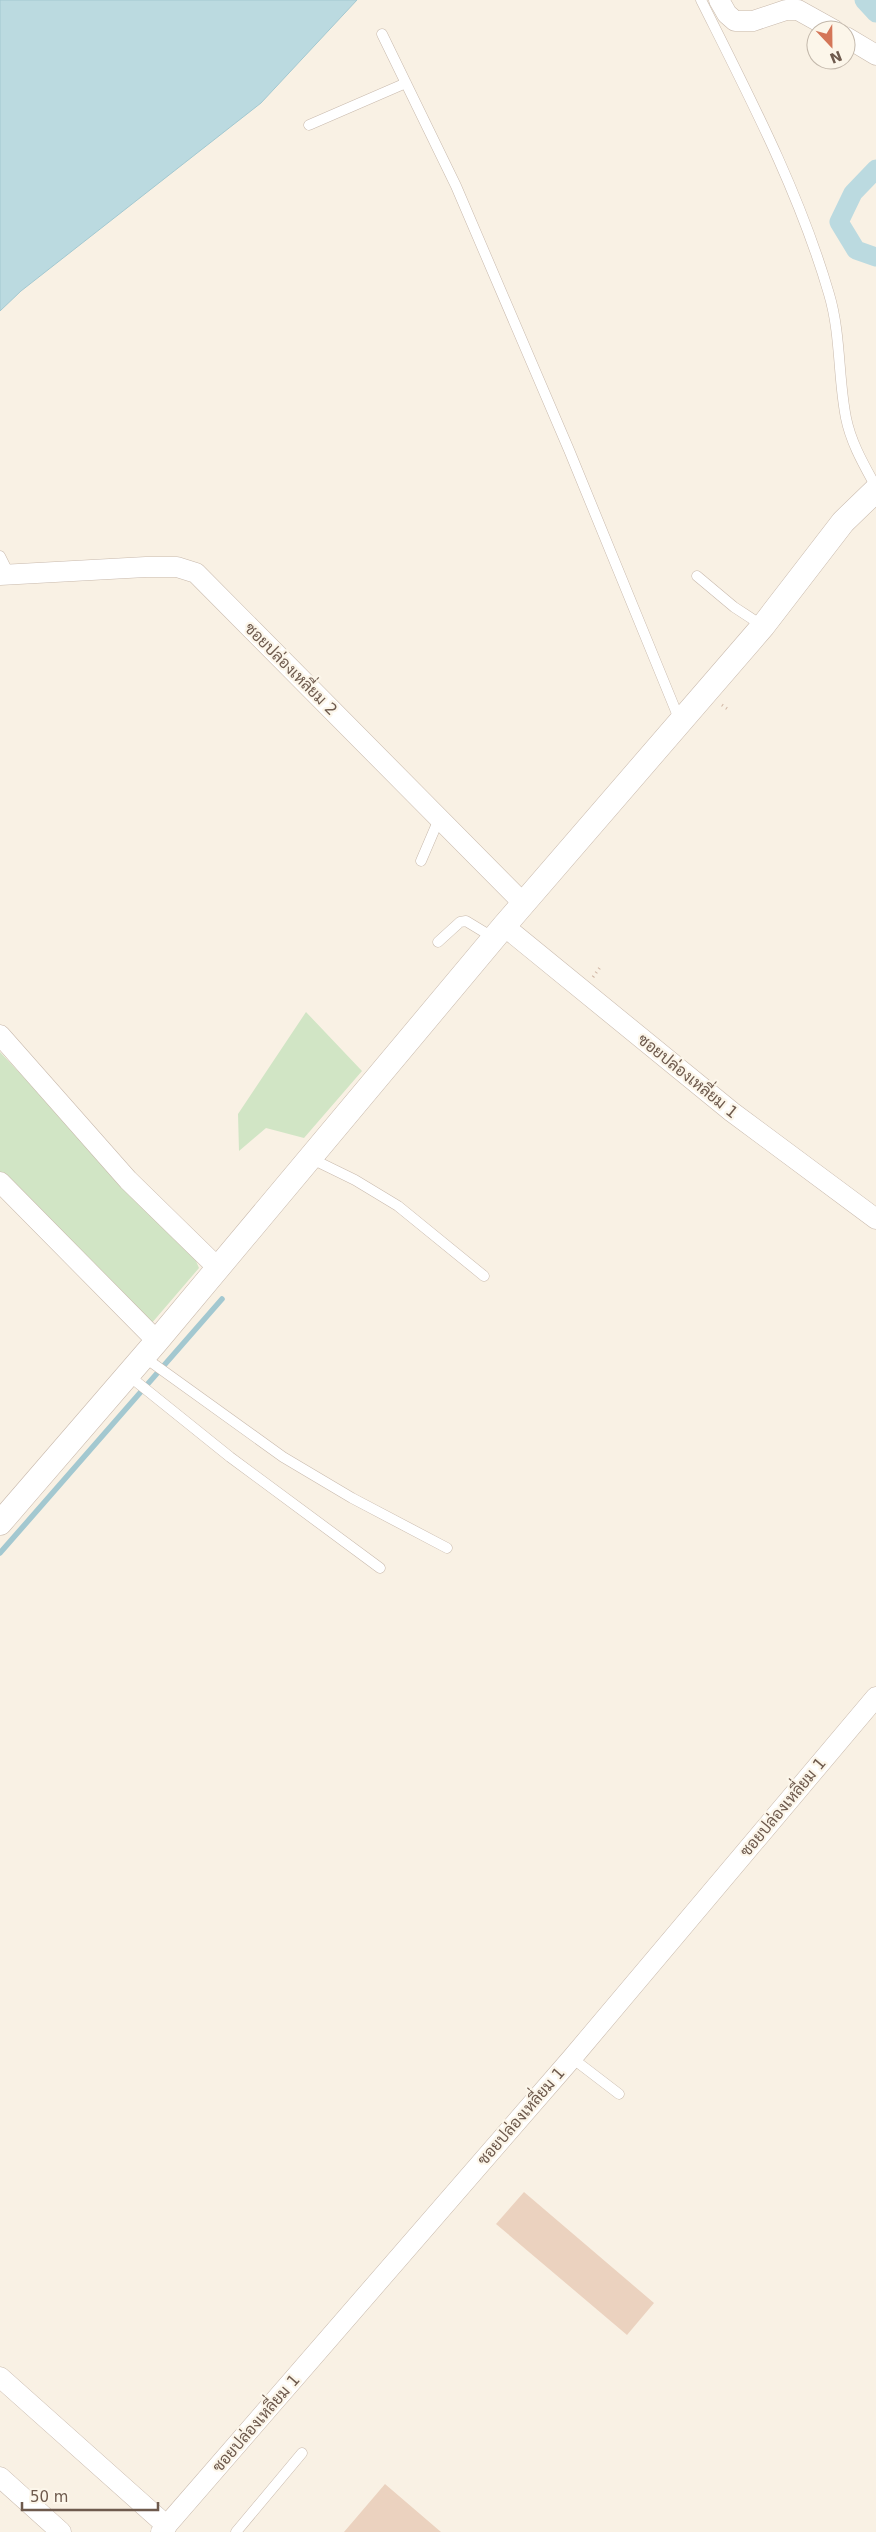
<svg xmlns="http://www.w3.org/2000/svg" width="876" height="2532" font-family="'DejaVu Sans',Sarabun,sans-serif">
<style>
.green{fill:#d1e5c5}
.water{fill:#bbdae0;stroke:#a3c8d0}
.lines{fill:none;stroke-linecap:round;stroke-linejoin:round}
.stream{stroke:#a3c8d0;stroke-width:5.5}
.canal{stroke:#bbdae0;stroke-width:19}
.building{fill:#ebd2bf}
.service-casing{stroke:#c8b9ac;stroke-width:11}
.minor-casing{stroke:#c8b9ac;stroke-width:21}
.tertiary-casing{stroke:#c8b9ac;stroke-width:25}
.path{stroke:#cfb5a3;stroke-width:3;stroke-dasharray:1 4;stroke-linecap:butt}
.service{stroke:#fff;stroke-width:10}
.minor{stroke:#fff;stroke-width:20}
.tertiary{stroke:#fff;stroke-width:24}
.labels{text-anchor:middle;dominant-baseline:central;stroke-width:4.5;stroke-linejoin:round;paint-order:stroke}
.street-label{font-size:16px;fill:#6e5a4d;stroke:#fcf6ea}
</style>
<rect width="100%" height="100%" fill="#f9f1e4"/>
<path class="green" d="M306,1012L362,1071L304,1138L266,1128L239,1151L238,1114Z
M0,1052L166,1228L193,1254L199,1268L151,1324L0,1178Z"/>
<path class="water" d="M0,0H357L261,103L21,291L0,311Z"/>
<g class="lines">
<path class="stream" d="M0,1553L222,1299"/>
<path class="canal" d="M864,0L876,13
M876,169L853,193L839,222L856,250L876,257"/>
</g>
<path class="building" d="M524,2192L654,2303L627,2335L496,2224Z
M385,2484L441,2532H344Z"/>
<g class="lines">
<defs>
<path id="service" d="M701,0C749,96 799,191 829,294C841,334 838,378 846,418C851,443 864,465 876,487
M382,34L456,186L569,450L680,721
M309,125L406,83
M0,556L9,574
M697,576L734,607L763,626
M421,861L439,819
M438,942L460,922L466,921L494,938
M310,1158L355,1180L398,1206L484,1276
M144,1357L283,1457L352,1498L447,1548
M128,1375L230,1457L380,1568
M572,2058L619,2094
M236,2532L302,2453"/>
<path id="minor" d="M719,0L727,14L735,21H753L786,10H798L834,30
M846,37L876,55
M0,575L146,567H177L196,573L524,904
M504,926L732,1112L876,1219
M0,1035L128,1180L218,1268
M0,1182L157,1341
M0,2377L167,2526
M0,2477L61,2532
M161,2532L572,2058L876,1697"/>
<path id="tertiary" d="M0,1523L157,1341L504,926L763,626L843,522L876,490"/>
</defs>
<use href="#service" class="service-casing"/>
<use href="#minor" class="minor-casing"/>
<use href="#tertiary" class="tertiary-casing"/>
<path class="path" d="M722,705L729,710
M593,977L601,966"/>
<use href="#service" class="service"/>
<use href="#minor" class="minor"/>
<use href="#tertiary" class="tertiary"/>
</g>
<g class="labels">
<g class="street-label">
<text transform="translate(291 669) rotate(45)">ซอยปล่องเหลี่ยม 2</text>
<text transform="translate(688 1076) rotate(39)">ซอยปล่องเหลี่ยม 1</text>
<text transform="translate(783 1807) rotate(-50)">ซอยปล่องเหลี่ยม 1</text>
<text transform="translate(521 2116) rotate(-49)">ซอยปล่องเหลี่ยม 1</text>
<text transform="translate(256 2423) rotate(-49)">ซอยปล่องเหลี่ยม 1</text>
</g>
</g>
<g transform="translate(831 45) rotate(158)"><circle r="24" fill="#fcf6ea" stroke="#c3b8ab"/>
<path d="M0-4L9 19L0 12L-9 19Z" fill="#d47658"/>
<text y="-8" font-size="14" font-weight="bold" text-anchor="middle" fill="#6e5a4d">N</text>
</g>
<path d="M22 2502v8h136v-8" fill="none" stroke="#6e5a4d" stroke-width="2.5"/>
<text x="30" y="2502" font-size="15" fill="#6e5a4d" stroke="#fcf6ea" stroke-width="4" paint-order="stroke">50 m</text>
</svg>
